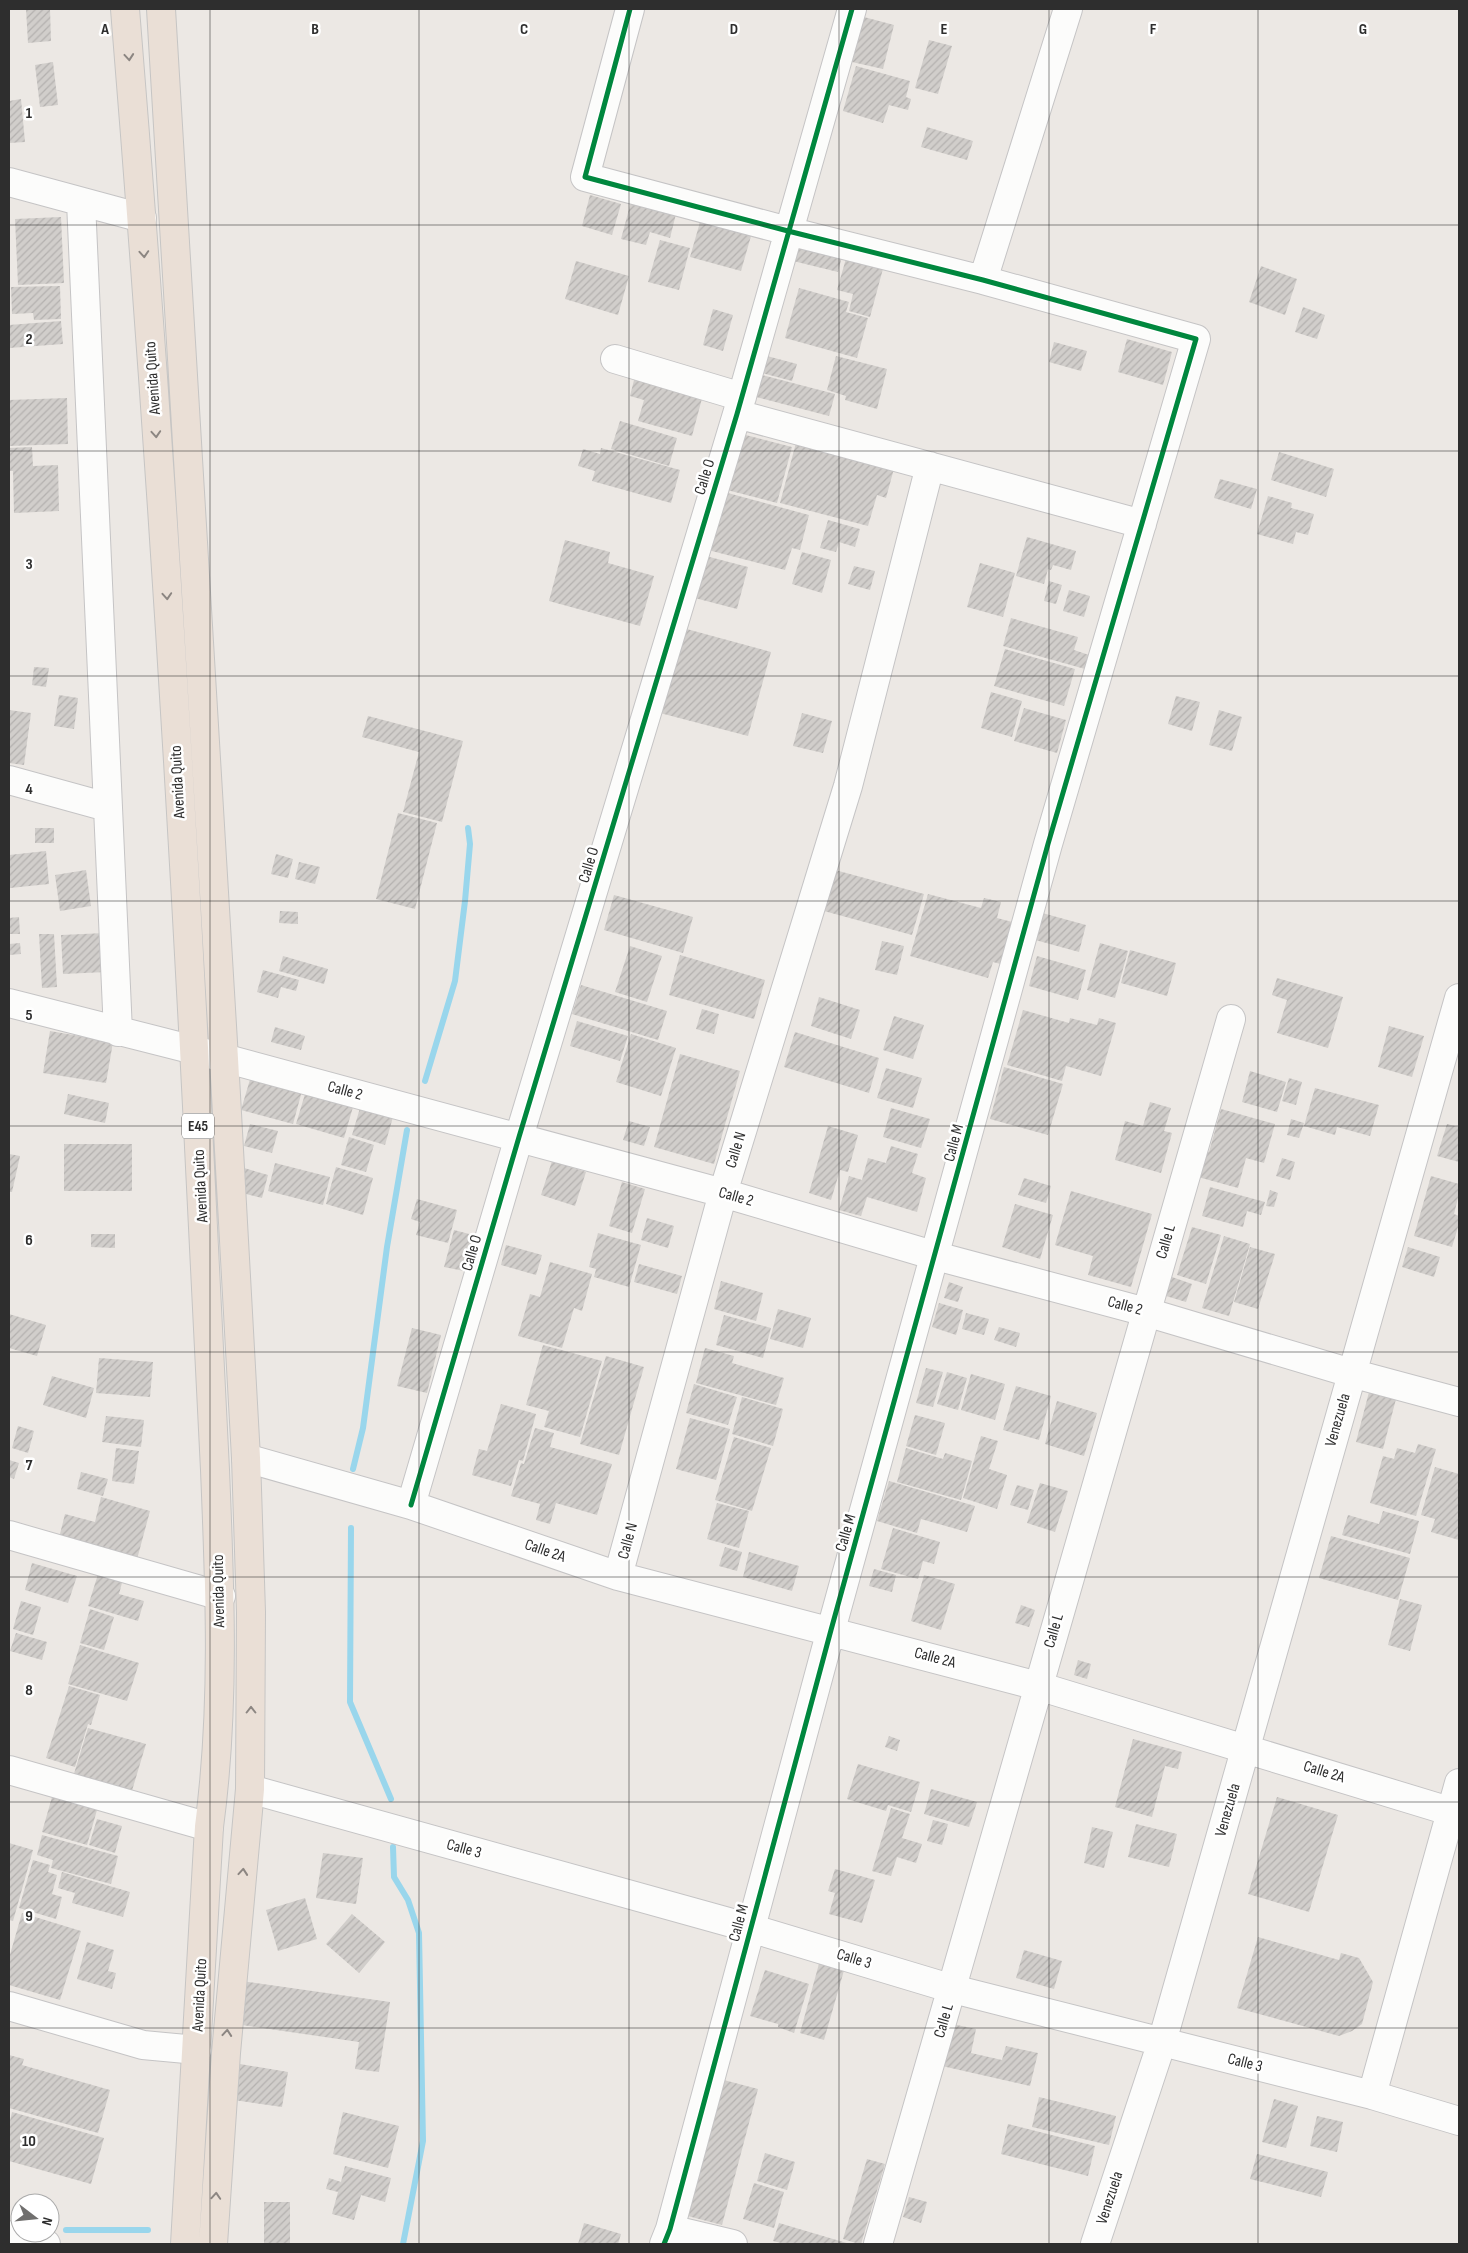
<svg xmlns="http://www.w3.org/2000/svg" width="1468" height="2253" font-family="'Sofia Sans Condensed',sans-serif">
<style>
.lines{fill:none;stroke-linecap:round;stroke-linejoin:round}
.stream{stroke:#99d6ec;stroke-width:6}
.building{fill:url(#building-hatch)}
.minor-casing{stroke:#c5c4c5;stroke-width:30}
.highway-casing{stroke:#c6c5c4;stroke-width:30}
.minor{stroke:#fcfcfb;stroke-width:28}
.highway{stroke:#eadfd6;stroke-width:28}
.cycleway-casing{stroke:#fff;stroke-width:8}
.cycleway{stroke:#00873e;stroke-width:5}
.oneway{stroke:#8c8682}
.grid{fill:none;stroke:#2e2e2e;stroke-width:1;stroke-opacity:0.55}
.labels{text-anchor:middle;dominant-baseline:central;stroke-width:5;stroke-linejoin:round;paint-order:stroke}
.shield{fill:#fff;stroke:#6d6d6d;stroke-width:1}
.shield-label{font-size:15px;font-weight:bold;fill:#2e2e2e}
.street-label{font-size:16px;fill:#2e2e2e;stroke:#fff}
.grid-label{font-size:16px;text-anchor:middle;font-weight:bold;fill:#2e2e2e;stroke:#fff;stroke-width:5;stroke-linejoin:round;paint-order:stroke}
</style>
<defs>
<pattern id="building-hatch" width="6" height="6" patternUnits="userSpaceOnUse" patternTransform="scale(1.25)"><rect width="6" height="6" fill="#d1cecb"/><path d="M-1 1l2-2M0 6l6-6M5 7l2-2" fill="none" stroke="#b4b1af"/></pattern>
</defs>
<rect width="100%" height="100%" fill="#ece8e4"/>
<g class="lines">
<path class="stream" d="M425,1081L455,981L465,901L470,844L468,828
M353,1469L363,1428L387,1247L407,1130
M351,1528L350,1702L391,1799
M393,1847L394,1877L408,1900L419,1933L423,2141L403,2244
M66,2230H148"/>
</g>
<path class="building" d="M26,9H50L51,41L28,43Z
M864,17L894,25L883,69L852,62Z
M929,40L952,46L938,94L915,88Z
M53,62L58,105L40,107L35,65Z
M856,66L910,81L906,97L911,99L908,110L889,105L883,123L843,111Z
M21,99L25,142L9,143V101Z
M927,127L973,141L967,160L921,147Z
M590,195L621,204L612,235L582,226Z
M632,198L677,210L670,238L650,232L646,245L621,239Z
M61,217L64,283L18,285L15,219Z
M700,222L751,236L741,271L690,257Z
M799,237L844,249L838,272L793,261Z
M660,240L690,248L679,290L648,282Z
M847,255L884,265L870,317L849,311L853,294L837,290Z
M576,261L629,276L618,315L565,299Z
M1261,266L1297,279L1285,315L1249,302Z
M60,286L61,319L34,320L33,313L12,314L11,287Z
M799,288L849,302L846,312L868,318L857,358L785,338Z
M1303,307L1325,315L1317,339L1295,332Z
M713,309L733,315L723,351L703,345Z
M61,321L63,344L9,348V325Z
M1127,339L1172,352L1163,385L1118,372Z
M1054,342L1087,351L1081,371L1049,362Z
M767,356L797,364L792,381L762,373Z
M836,356L887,369L877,409L845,400L846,396L827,390Z
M636,372L704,391L692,436L638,421L644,400L630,396Z
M762,375L835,394L829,416L756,397Z
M67,398L68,444L9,446V400Z
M620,421L677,438L669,466L611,449Z
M742,434L792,447L777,503L727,490Z
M797,439L895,465L886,498L877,495L868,526L780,503Z
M32,447L33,466L58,465L59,511L14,513L13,471H9V448Z
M601,448L680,470L671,503L592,481L595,471L578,466L583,449L600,454Z
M1279,452L1334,469L1326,497L1271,480Z
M1220,479L1257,489L1251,509L1214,498Z
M724,492L809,515L800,550L792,548L785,570L708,550Z
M1268,496L1292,503L1291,508L1314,514L1308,535L1296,532L1293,544L1257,534Z
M828,520L860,529L855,547L839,542L836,552L820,548Z
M1027,537L1076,551L1071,570L1053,565L1051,570L1048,569L1044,584L1016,576Z
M565,540L610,552L608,563L654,576L640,626L549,601Z
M802,552L831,560L822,593L792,584Z
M702,555L748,567L737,609L691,597Z
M980,563L1015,573L1003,617L967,607Z
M854,566L875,571L870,590L848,584Z
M1049,581L1062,585L1056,604L1044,601Z
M1069,590L1090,596L1084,617L1063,611Z
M1011,618L1078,637L1074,650L1089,655L1085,669L1003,646Z
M683,628L771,652L748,736L660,713Z
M1005,649L1075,669L1064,706L994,686Z
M34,667L49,668L46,687L32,685Z
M991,692L1022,701L1012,737L981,728Z
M59,695L78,698L74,729L54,726Z
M1176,696L1200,702L1192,731L1168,724Z
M1024,708L1066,720L1057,753L1014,741Z
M9,710L31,713L24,765L9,763Z
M1219,710L1242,717L1232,751L1209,745Z
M802,713L832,721L823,753L793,746Z
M368,716L463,741L442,822L403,812L419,752L362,737Z
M398,813L437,823L415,909L376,899Z
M35,828H54V843H35Z
M46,851L49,884L10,888L9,855Z
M276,854L293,859L288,878L271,874Z
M299,862L320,867L315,884L295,879Z
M86,870L91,906L60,911L55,875Z
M835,870L924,894L912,935L824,911Z
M928,894L981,908L984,898L1001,902L997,918L1020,924L1008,966L993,962L988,978L910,956Z
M614,895L693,917L683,953L604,930Z
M280,911L298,912V924L279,923Z
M1035,911L1086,925L1079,952L1028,938Z
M19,917L20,934H9V918Z
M105,933L106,972L63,974L61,935Z
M39,934H54L57,987L42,988Z
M882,941L904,946L897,975L875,970Z
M20,943L21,954L9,955V944Z
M1100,943L1128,951L1115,998L1087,990Z
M630,946L662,956L647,1002L615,992Z
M1130,950L1176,963L1167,996L1121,983Z
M680,955L765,980L754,1019L669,995Z
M283,956L328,969L324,984L279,971Z
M1037,956L1086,970L1078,1000L1029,986Z
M263,970L299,980L296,991L281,987L278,998L257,992Z
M1277,978L1343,997L1328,1048L1277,1033L1287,1000L1272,995Z
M581,985L667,1011L658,1040L572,1014Z
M819,997L860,1010L851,1039L811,1026Z
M702,1009L719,1014L714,1034L696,1029Z
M1023,1010L1069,1023L1070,1018L1097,1025L1099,1018L1116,1023L1101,1076L1066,1066L1062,1081L1007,1065Z
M894,1016L924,1025L913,1059L883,1050Z
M577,1021L628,1036L620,1061L570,1046Z
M1389,1026L1424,1036L1412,1077L1378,1067Z
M275,1027L305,1036L301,1050L271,1042Z
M50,1031L113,1042L106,1083L43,1073Z
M795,1032L879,1058L869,1093L784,1067Z
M631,1034L676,1048L661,1096L616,1082Z
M680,1054L740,1071L714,1164L654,1147Z
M1004,1067L1063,1084L1048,1135L990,1119Z
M886,1068L922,1078L913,1108L877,1098Z
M1250,1071L1286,1082L1277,1112L1242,1102Z
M251,1076L302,1091L293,1124L241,1110Z
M1289,1078L1302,1082L1296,1105L1282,1101Z
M1315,1088L1379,1105L1370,1136L1337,1127L1335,1135L1304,1126Z
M68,1094L109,1103L105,1123L64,1114Z
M305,1094L353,1107L344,1138L296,1124Z
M1150,1102L1171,1108L1164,1131L1172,1133L1161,1173L1115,1160L1125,1121L1143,1126Z
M360,1108L393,1117L385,1145L352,1135Z
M891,1108L930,1119L921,1148L883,1137Z
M1221,1109L1275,1124L1264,1163L1246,1158L1238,1188L1198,1177L1201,1150L1209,1152Z
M1291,1119L1304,1123L1299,1138L1287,1135Z
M629,1121L650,1127L644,1146L623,1140Z
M250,1124L278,1131L272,1153L244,1146Z
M1447,1124L1459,1127V1162L1437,1156Z
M828,1126L858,1135L848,1172L840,1170L831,1200L809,1193Z
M349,1137L374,1145L366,1172L341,1165Z
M64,1144H132V1191H64Z
M891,1146L918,1154L912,1173L926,1178L917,1212L867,1197L861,1216L839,1210L849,1176L862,1180L868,1158L886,1163Z
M9,1154L20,1156L12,1192H9Z
M1282,1158L1295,1162L1290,1180L1276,1176Z
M552,1161L586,1172L575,1206L541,1195Z
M275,1163L330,1177L323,1205L268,1191Z
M336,1167L373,1178L363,1215L326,1204Z
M244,1168L268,1175L262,1198L238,1192Z
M1431,1176L1459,1184V1194L1454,1214L1459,1216V1224L1452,1247L1414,1236Z
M1024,1178L1051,1186L1046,1203L1018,1195Z
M622,1182L645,1189L632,1233L609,1226Z
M1210,1187L1265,1202L1261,1215L1247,1211L1243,1227L1202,1216Z
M1270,1190L1278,1193L1274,1207L1266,1206Z
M1071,1191L1152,1214L1131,1287L1088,1275L1093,1256L1055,1245Z
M417,1199L457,1210L448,1243L416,1235L420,1222L411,1219Z
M1015,1204L1053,1215L1040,1259L1002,1247Z
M647,1218L674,1226L668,1248L641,1240Z
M1192,1227L1221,1235L1206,1284L1177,1275Z
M454,1230L473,1235L464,1271L444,1267Z
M598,1233L641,1245L629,1287L594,1277L596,1269L589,1267Z
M91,1234H115V1248L91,1247Z
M1224,1236L1250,1244L1229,1316L1202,1308Z
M506,1245L542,1255L536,1275L501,1265Z
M1250,1247L1275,1254L1258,1309L1234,1302Z
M1408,1247L1440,1257L1434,1277L1402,1267Z
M550,1262L592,1274L582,1311L574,1308L562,1348L518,1336L530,1294L540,1297Z
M639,1264L682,1276L677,1294L634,1282Z
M1172,1277L1192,1284L1186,1302L1166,1296Z
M721,1281L763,1293L756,1321L714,1309Z
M949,1282L963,1287L958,1302L944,1298Z
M939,1303L963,1310L956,1335L932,1327Z
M778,1309L811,1318L803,1348L770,1339Z
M966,1313L989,1319L984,1335L962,1329Z
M9,1314L46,1325L37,1356L9,1348Z
M724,1315L771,1328L763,1358L716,1345Z
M999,1327L1020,1333L1016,1347L994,1340Z
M412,1328L441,1335L427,1393L397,1386Z
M543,1345L602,1361L580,1437L544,1427L549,1411L526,1405Z
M705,1348L734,1356L732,1363L784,1378L776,1405L696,1383Z
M606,1356L644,1367L619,1455L580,1444Z
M99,1358L153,1362L150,1397L96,1393Z
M926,1368L943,1372L933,1407L916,1403Z
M947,1372L967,1378L958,1410L937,1404Z
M971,1374L1005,1384L995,1420L961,1410Z
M52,1376L94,1388L86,1418L43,1405Z
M694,1384L737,1397L728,1425L686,1413Z
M1016,1386L1051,1396L1039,1440L1003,1430Z
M1369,1392L1396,1399L1383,1449L1356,1442Z
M742,1397L783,1409L773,1446L732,1434Z
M1057,1401L1097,1413L1084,1456L1045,1444Z
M501,1404L536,1414L523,1461L519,1460L511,1486L472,1475L479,1449L487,1451Z
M915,1415L945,1423L936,1455L906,1446Z
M106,1416L144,1420L141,1447L102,1442Z
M690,1418L730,1429L716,1480L676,1469Z
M18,1426L34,1431L28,1453L12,1448Z
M535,1428L554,1433L550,1447L612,1464L597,1515L556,1503L550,1524L536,1520L540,1504L511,1496L521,1463L524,1464Z
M981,1436L998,1441L989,1469L1007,1475L997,1509L963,1498Z
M734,1437L771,1448L752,1511L715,1500Z
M1418,1444L1436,1449L1416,1516L1370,1503L1383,1456L1394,1459L1397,1448L1415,1453Z
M116,1448L139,1451L134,1484L112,1481Z
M906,1448L943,1459L945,1453L972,1461L961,1500L897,1482Z
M9,1460L19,1463L14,1479L9,1477Z
M1435,1467L1459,1474V1540L1431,1532L1435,1519L1421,1515Z
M81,1472L108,1479L103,1496L77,1489Z
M889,1481L975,1506L967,1532L921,1519L917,1533L877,1521Z
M1040,1483L1068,1491L1055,1532L1027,1523Z
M1017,1485L1034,1490L1028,1510L1010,1505Z
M101,1497L150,1511L136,1563L58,1542L65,1514L95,1522Z
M717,1503L749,1511L739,1548L707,1539Z
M1383,1511L1419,1521L1410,1554L1342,1535L1348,1515L1379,1524Z
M893,1528L940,1542L934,1564L923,1561L918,1579L881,1569Z
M1331,1536L1410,1558L1398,1600L1319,1578Z
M725,1547L742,1552L737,1571L719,1566Z
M749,1552L799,1566L792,1591L743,1577Z
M32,1563L77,1576L68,1603L25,1590Z
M874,1569L896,1575L892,1592L869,1586Z
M99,1571L123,1579L119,1594L144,1601L138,1621L88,1606Z
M924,1575L955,1584L941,1630L911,1621Z
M1400,1599L1422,1605L1410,1651L1388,1645Z
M21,1601L41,1607L33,1635L13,1629Z
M1021,1605L1035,1610L1029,1627L1015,1623Z
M90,1609L114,1617L104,1650L80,1643Z
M16,1633L47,1642L42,1660L10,1651Z
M80,1645L139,1663L127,1701L68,1684Z
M1078,1660L1091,1664L1087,1679L1074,1675Z
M69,1686L100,1695L91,1725L88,1724L75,1767L46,1758Z
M88,1728L146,1744L131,1794L73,1777Z
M889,1736L900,1740L897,1751L885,1747Z
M1133,1739L1182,1752L1178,1769L1165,1766L1152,1817L1115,1807Z
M858,1764L920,1782L911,1812L888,1805L886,1811L847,1799Z
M931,1789L977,1802L969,1827L924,1814Z
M52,1797L97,1810L87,1845L42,1832Z
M1277,1797L1338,1815L1309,1912L1248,1894Z
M891,1808L910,1814L902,1838L922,1844L916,1863L897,1857L891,1876L872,1871Z
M97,1819L122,1826L115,1853L89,1845Z
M933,1820L948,1824L942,1845L927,1841Z
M1136,1824L1177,1834L1169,1867L1128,1857Z
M1092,1827L1113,1832L1104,1868L1084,1863Z
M42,1835L118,1856L111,1884L51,1868L53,1860L37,1855Z
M9,1843L33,1850L13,1921L9,1920Z
M323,1853L363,1858L356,1904L316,1898Z
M33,1860L50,1865L48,1872L57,1875L52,1894L62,1897L56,1919L19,1908Z
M835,1869L875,1880L862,1923L829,1914L835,1893L828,1891Z
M62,1872L130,1892L123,1917L72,1903L75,1893L58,1888Z
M305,1898L317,1939L278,1951L266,1910Z
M22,1913L81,1931L60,2000L9,1985V1958Z
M352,1914L385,1942L359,1973L326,1944Z
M1258,1937L1339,1960L1341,1953L1359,1958L1373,1982L1362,2024L1352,2031L1339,2036L1237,2008Z
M87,1942L114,1950L108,1971L116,1973L112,1989L77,1979Z
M1024,1950L1062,1961L1054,1989L1016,1978Z
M820,1960L845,1967L824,2040L800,2033Z
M765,1970L809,1984L794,2033L778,2027V2024L750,2016Z
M241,1981L390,2002L379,2072L355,2069L359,2042L235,2024Z
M952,2024L976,2029L971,2053L1002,2060L1006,2046L1038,2053L1030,2086L942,2066Z
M9,2055L24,2059L22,2065L110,2090L98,2133L9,2108Z
M240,2064L288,2072L282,2107L234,2100Z
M720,2079L758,2089L722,2225L684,2215Z
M1039,2097L1116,2116L1109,2145L1032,2127Z
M1274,2099L1298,2106L1286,2148L1262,2142Z
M12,2112L104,2138L91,2184L9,2161V2125Z
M343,2112L399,2126L388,2168L333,2154Z
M1317,2116L1343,2122L1337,2152L1310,2146Z
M1008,2124L1095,2146L1088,2176L1001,2154Z
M765,2153L795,2162L787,2190L757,2181Z
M1257,2154L1328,2172L1321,2197L1250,2179Z
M867,2159L885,2164L861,2244H859L843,2239Z
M345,2166L391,2178L385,2202L361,2195L354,2220L332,2214L338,2192L326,2189L329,2178L341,2182Z
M754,2183L784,2192L774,2228L743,2219Z
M909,2197L927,2202L921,2223L903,2217Z
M264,2202H290V2243L264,2244Z
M584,2223L621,2234L618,2244H578Z
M779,2223L850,2244H785L773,2241Z"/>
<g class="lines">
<defs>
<path id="minor" d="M630,9L585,177L788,231L983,280L1196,339L1048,844L831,1630L670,2229L664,2244
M9,182L142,218
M81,202L118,1032
M983,280L1068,9
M615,359L742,397
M737,414L1142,524
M9,780L107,807
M9,1003L194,1050L723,1193L936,1256L1146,1312L1351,1373L1459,1402
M246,1458L411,1505L618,1576L1038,1686L1459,1814
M411,1505L519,1137L737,414L852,9
M9,1535L221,1596
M618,1576L723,1193L848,786L930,466
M9,1770L209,1827
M250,1789L750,1928L953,1989L1372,2095L1459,2121
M9,2006L143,2045L197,2050
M1372,2095L1459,1783
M670,2229L733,2244
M9,2235L46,2244
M878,2244L1231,1019
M1095,2244L1162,2042L1459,998"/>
<path id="highway" d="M125,9C157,401 182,794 201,1187C206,1281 210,1376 215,1470C220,1589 225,1709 209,1827L185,2244
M161,9L224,1059L246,1458L251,1612L250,1789L226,2053L213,2244"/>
</defs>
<use href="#minor" class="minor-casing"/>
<use href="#highway" class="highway-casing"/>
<use href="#minor" class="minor"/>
<use href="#highway" class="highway"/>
<defs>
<path id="cycleway" d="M630,9L585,177L788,231L983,280L1196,339L1048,844L831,1630L670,2229L664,2244
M411,1505L519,1137L737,414L852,9"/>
</defs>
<use href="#cycleway" class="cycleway-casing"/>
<use href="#cycleway" class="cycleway"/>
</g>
<defs><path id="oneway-chevron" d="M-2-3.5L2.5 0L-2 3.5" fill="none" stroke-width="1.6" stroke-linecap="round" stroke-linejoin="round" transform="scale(1.25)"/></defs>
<g class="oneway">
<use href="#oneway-chevron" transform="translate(129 57) rotate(85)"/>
<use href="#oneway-chevron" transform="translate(144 254) rotate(86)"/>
<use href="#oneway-chevron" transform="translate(156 434) rotate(86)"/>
<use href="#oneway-chevron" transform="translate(167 596) rotate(86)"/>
<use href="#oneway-chevron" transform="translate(251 1710) rotate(-90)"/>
<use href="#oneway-chevron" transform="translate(243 1872) rotate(-85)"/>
<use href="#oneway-chevron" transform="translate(227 2033) rotate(-85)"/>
<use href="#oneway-chevron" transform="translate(216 2196) rotate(-86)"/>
</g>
<path class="grid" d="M210,9V2244M419,9V2244M629,9V2244M839,9V2244M1049,9V2244M1258,9V2244M9,225H1459M9,451H1459M9,676H1459M9,901H1459M9,1126H1459M9,1352H1459M9,1577H1459M9,1802H1459M9,2028H1459"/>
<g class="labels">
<rect class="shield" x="182" y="1113.5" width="32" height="25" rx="4"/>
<g class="shield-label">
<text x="198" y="1126">E45</text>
</g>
<g class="street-label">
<text transform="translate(153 378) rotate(-94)">Avenida Quito</text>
<text transform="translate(705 477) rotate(-73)">Calle O</text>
<text transform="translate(178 782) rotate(-93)">Avenida Quito</text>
<text transform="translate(589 865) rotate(-73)">Calle O</text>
<text transform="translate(345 1091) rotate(15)">Calle 2</text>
<text transform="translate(954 1143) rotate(-75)">Calle M</text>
<text transform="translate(736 1150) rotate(-73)">Calle N</text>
<text transform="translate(201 1186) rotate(-93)">Avenida Quito</text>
<text transform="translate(736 1197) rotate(16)">Calle 2</text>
<text transform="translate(1166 1242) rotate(-74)">Calle L</text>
<text transform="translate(472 1253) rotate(-74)">Calle O</text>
<text transform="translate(1125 1306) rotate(15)">Calle 2</text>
<text transform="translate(1338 1420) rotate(-74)">Venezuela</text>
<text transform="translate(846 1533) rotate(-74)">Calle M</text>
<text transform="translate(628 1541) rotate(-75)">Calle N</text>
<text transform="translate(545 1551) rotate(19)">Calle 2A</text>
<text transform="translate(219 1591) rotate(-91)">Avenida Quito</text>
<text transform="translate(1054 1631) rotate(-74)">Calle L</text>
<text transform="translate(935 1658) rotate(15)">Calle 2A</text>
<text transform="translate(1324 1772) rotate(17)">Calle 2A</text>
<text transform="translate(1228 1810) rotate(-74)">Venezuela</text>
<text transform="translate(464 1849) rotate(15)">Calle 3</text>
<text transform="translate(739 1923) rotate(-75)">Calle M</text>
<text transform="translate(854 1959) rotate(17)">Calle 3</text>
<text transform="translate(200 1995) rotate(-87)">Avenida Quito</text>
<text transform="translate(944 2021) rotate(-74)">Calle L</text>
<text transform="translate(1245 2063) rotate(14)">Calle 3</text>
<text transform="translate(1110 2198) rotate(-72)">Venezuela</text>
</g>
</g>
<g class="grid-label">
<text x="105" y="34">A</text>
<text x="315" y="34">B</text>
<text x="524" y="34">C</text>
<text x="734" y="34">D</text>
<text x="944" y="34">E</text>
<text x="1153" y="34">F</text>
<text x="1363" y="34">G</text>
<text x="29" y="118">1</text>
<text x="29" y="344">2</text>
<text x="29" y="569">3</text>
<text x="29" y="794">4</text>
<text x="29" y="1020">5</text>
<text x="29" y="1245">6</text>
<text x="29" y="1470">7</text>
<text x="29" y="1695">8</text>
<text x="29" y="1921">9</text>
<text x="29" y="2146">10</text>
</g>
<rect width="1468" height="2253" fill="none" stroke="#2e2e2e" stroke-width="20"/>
<g transform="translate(35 2218) rotate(106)"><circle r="24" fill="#ffffff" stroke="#ababab"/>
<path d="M0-4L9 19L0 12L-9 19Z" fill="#706f6e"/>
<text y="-8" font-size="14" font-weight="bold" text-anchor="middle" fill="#2e2e2e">N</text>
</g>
</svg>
